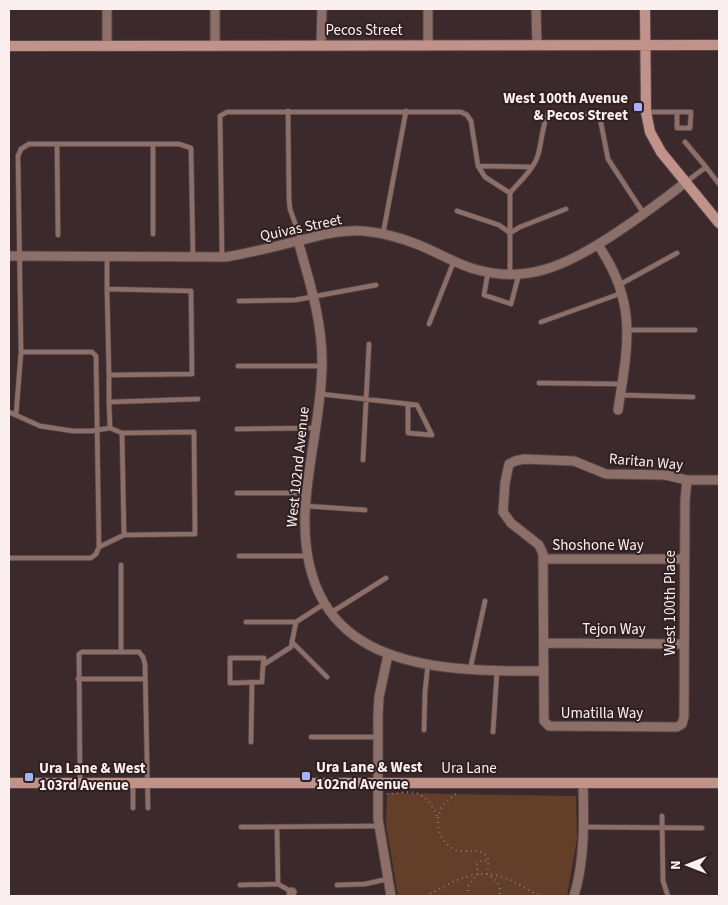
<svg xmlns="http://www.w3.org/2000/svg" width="728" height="905" font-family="'Source Sans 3',sans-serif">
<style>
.green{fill:#633e29}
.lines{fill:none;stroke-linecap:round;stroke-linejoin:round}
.lane-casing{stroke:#564547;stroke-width:6}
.street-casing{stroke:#564547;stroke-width:11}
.secondary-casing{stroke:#564547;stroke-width:12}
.path{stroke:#8a7a7c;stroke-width:2;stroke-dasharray:1 4;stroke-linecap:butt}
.lane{stroke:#8d6f69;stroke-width:4.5}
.street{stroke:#8d6f69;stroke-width:9}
.secondary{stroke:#c19289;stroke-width:10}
.poi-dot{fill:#a6b1fc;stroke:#312021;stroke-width:2}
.labels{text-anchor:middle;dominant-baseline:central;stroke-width:4;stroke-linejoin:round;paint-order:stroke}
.street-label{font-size:15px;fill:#fceff0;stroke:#312021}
.poi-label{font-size:15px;font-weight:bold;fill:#fceff0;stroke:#312021;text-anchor:start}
</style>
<rect width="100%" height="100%" fill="#3b292b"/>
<path class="green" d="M387,793L576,796L577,839L567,896H398L386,824Z"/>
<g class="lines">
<defs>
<path id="lane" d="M288,111L289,199L290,209L301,240
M647,112H691L690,128H677V112
M685,142L706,167L686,182
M57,144L58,235
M153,144V234
M478,166L531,167
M706,167L719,184
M510,193C519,182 534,169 538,155C542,141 542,127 548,113L594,114L600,118L608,159L644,214
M457,211L499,225L510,233L520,227L566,209
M383,234L406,111
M107,256V289L191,291L192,374L109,375V402
M222,257L220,116L227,112H461L467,115L471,121L478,166L485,177L510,193V274
M488,272L484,295L511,304L519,274
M619,285L677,253
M107,289L109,375
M239,301L295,300L376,285
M541,322L622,293
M429,324L454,261
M627,330H695
M238,366H321
M539,383L621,384
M321,394L417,405L432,435L408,433V405
M620,395L693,397
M9,412L40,426L73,431H91L110,428L122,433L194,432L195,534L124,535L122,433
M16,415L21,352L18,156L21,149L29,144H179L191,148L193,257
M110,428L109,402L198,399
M237,429L315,428
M363,460L369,344
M237,493H306
M306,506L365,510
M99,547L124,535
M239,556H307
M9,558H91L96,554L99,547L96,356L92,352H21
M121,565V652
M332,612L386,578
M246,622H296
M292,642L327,677
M263,665L264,658H230V683L262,682L263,665L291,647L296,622L324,604
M470,670L485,601
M78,679H145
M424,730L425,692L428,663
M493,732L497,671
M311,737H377
M251,742L252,682
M80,782L79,654L82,652H139L143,657L145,664L148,808
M133,783V808
M662,816L663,881L668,896
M241,827L379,826
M277,827L278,884
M584,827L702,828
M240,885L278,884L292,892
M337,885L365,884L388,879"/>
<path id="street" d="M107,9V46
M536,9L537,45
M321,45L322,9
M428,45V9
M215,46V9
M298,241C310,283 323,323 322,367C321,416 307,464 305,514C301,666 426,672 544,671
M598,245C638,303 628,345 618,410
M9,256L226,257C250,253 273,247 297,241C319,236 340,229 364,231C382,233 402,238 419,245C436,252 453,262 471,268C527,286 569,264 616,233C640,217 663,200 686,182
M687,480L685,501L684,717L682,724L677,727H672L549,726L544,721L543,554L539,545L511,523L503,512L505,483L509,464L515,461L524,459L574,461L606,474L665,475L687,480H719
M543,559H684
M544,643L684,644
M388,655L379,697L378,715V819L391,896
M291,896L292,892
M574,896C585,860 584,820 583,783"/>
<path id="secondary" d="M645,9L646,112L650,132L661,152L719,223
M9,46L719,45
M9,783H719"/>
</defs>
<use href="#lane" class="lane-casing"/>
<use href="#street" class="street-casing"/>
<use href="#secondary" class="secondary-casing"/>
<path class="path" d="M387,794C395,794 408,791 416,793C426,796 435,808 437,817
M456,794C451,798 446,801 442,807C433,822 439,843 456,850C465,853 475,848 483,853C491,858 488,866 487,874C496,880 502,885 499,896
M426,896C449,884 474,867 502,877C515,881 528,890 540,896
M468,896V886L478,874L477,864L483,860L489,862"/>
<use href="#lane" class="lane"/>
<use href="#street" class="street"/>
<use href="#secondary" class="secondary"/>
</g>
<g class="poi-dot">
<rect x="633" y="102" width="10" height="10" rx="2.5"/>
<rect x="301" y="771" width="10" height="10" rx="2.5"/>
<rect x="24" y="772" width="10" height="10" rx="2.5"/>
</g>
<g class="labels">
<g class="street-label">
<text x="364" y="30">Pecos Street</text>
<text transform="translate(301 228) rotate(-12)">Quivas Street</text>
<text transform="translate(646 462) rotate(5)">Raritan Way</text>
<text transform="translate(298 467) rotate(-84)">West 102nd Avenue</text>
<text x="598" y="545">Shoshone Way</text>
<text transform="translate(670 603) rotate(-90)">West 100th Place</text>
<text x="614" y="629">Tejon Way</text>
<text x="602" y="713">Umatilla Way</text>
<text x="469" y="768">Ura Lane</text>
</g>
<g class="poi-label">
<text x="628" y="98" text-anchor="end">West 100th Avenue<tspan x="628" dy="17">&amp; Pecos Street</tspan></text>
<text x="316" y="767">Ura Lane &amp; West<tspan x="316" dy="17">102nd Avenue</tspan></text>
<text x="39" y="768">Ura Lane &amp; West<tspan x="39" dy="17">103rd Avenue</tspan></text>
</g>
</g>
<rect width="728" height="905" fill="none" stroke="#fceff0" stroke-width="20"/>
<g transform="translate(688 865) rotate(270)" stroke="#312021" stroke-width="4" paint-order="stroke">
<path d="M0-4L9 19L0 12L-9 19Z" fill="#fceff0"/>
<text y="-8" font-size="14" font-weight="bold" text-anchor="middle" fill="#fceff0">N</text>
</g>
</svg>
